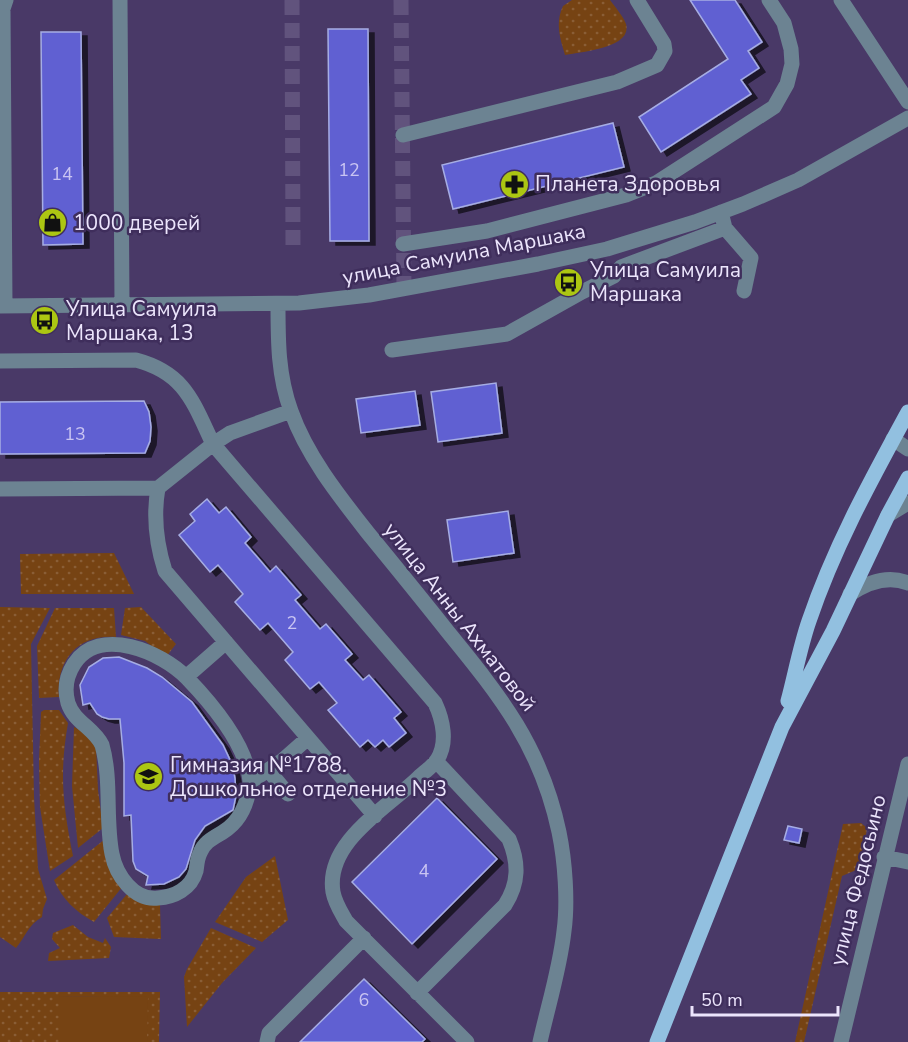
<svg xmlns="http://www.w3.org/2000/svg" width="908" height="1042" font-family="'Nunito Sans',sans-serif">
<style>
.green{fill:url(#green-dots)}
.pitch{fill:#764313}
.building{fill:#6061d2;stroke:#a6ade4;stroke-width:1.5;filter:url(#shadow)}
.lines{fill:none;stroke-linecap:round;stroke-linejoin:round}
.minor-tunnel{stroke:#61537d;stroke-width:15;stroke-dasharray:15 8;stroke-linecap:butt}
.minor{stroke:#6c8392;stroke-width:15}
.major{stroke:#92c0e0;stroke-width:15}
.labels{text-anchor:middle;dominant-baseline:central;stroke-width:5;stroke-linejoin:round;paint-order:stroke}
.number-label{font-size:18px;fill:#c9c4f2}
.poi-label{font-size:21px;fill:#ece5fc;stroke:#3f2e5c;text-anchor:start}
.street-label{font-size:21px;fill:#ece5fc;stroke:#3f2e5c}
</style>
<defs>
<pattern id="green-dots" width="8" height="8" patternUnits="userSpaceOnUse" patternTransform="scale(1.5)"><rect width="8" height="8" fill="#764313"/><path d="M2 2h.1M6 6h.1" fill="none" stroke="#8a5e36" stroke-width="1.8" stroke-linecap="round"/></pattern>
<filter id="shadow"><feDropShadow dx="6" dy="4" stdDeviation="0" flood-color="#0009"/></filter>
</defs>
<rect width="100%" height="100%" fill="#493967"/>
<path class="green" d="M572,0H610C615,7 623,16 626,24C633,48 579,52 565,55C560,38 555,23 563,6Z
M114,553L134,594H21L20,554Z
M0,607L50,608L31,644L34,797L38,869L47,899L43,909L42,917C28,925 26,936 16,948L0,937Z
M141,607L176,644L166,657L145,641L121,635L125,608Z
M55,608H114L116,637C78,634 56,660 59,697L39,698L37,646Z
M44,710H59L68,723C59,775 63,805 73,856L50,871L40,807L39,761L41,712Z
M74,727L82,731L96,746L98,790L103,828L78,848L72,786Z
M861,823L867,828L861,868L842,876L804,1042H795L843,824Z
M105,839L123,886L94,922C76,912 62,899 54,880Z
M275,856L288,920L262,942L215,922L246,877Z
M127,894L138,902L160,905L161,939L114,937L107,918Z
M73,925L88,937L103,943L105,938L111,947L109,958L48,961L49,953L60,948L52,939L53,933Z
M211,928L256,948L222,983L187,1027L184,977L187,969Z
M0,992H160L159,1042H147V998L60,996L59,1042H0Z"/>
<path class="pitch" d="M59,996L148,997L147,1042H59Z"/>
<path class="building" d="M690,0H735L762,42L748,51L759,68L741,80L751,94L661,152L639,117L728,59Z
M328,29H368L369,241H330Z
M41,32H81L83,244L43,245Z
M613,123L624,167L453,209L442,165Z
M496,383L502,433L438,442L431,392Z
M415,391L420,425L361,433L356,399Z
M144,401L149,412L151,427L150,441L145,453L0,454V402Z
M207,499L219,513L226,507L251,537L245,543L259,559L270,572L276,566L301,595L295,600L320,629L326,624L352,654L345,660L363,680L369,675L401,712L394,718L406,733L389,747L383,740L375,747L368,740L360,747L328,710L337,703L319,682L310,689L285,660L293,652L268,623L260,630L235,602L243,594L218,565L210,572L179,535L195,521L190,514Z
M508,511L514,553L453,562L447,520Z
M119,657L147,668L162,677L192,702L223,745L232,764L235,778L236,796L233,810L205,826L195,840L186,869L179,877L164,884L146,885L148,876L136,869L133,861L131,815L124,816V763L120,719H109L102,717L97,714L90,703L83,705L80,685L89,667L103,658Z
M437,798L497,859L412,944L352,882Z
M788,826L802,829L799,843L784,840Z
M364,979L425,1039L422,1042H300Z"/>
<g class="lines">
<path class="minor-tunnel" d="M292,0L293,247
M401,0L404,289"/>
<path class="minor" d="M120,0L122,305
M841,0L908,102
M403,135L617,82L657,65L665,51L664,44L637,0
M725,228L751,258L744,291
M403,244L487,231L626,195L656,183L774,107L787,84L792,64L791,49L784,23L769,0
M278,304C278,341 278,376 291,411C307,456 339,496 368,533C395,566 422,599 448,632C501,697 541,747 559,832C565,861 568,902 564,931C560,968 548,1006 540,1042
M0,306L299,303L369,295L538,264L607,249L695,222L743,204L798,180L908,118
M5,306L3,9L6,0
M392,350L507,334L582,292L614,276L621,267L725,228L721,212
M0,361L136,360C185,373 193,402 213,444L435,703C443,720 448,743 437,760C432,767 423,773 417,779C385,809 325,843 333,892C335,903 341,912 346,921L467,1042
M893,439L908,449
M158,488C153,517 156,543 165,571L375,816
M0,489L158,488L213,444L230,433L291,411
M888,515L908,503
M850,594C868,582 888,575 908,583
M186,677L226,642
M268,770L288,794
M250,782C247,746 212,704 187,678C162,652 99,625 74,664C67,675 64,689 68,703C74,722 94,728 102,745C112,780 105,819 112,854C116,875 134,901 158,898C174,897 191,889 196,871C197,865 197,859 200,853C204,842 213,838 223,832C241,821 248,803 250,782L283,760L308,738
M884,857L908,862
M417,993L505,905C519,883 519,863 509,839L436,761
M267,1042L269,1033L364,938
M841,1042L908,764"/>
<path class="major" d="M788,701C795,675 800,647 809,621C834,547 871,480 908,412
M657,1042L782,727L833,631L888,515L908,478"/>
</g>
<defs>
<symbol id="pharmacy-disc" viewBox="-11 -11 22 22"><circle r="9.5" fill="#acc612" stroke="#3f2e5c"/><path d="M-2-6h4v4h4v4h-4v4h-4v-4h-4v-4h4Z" fill="#111"/></symbol>
<symbol id="shop-disc" viewBox="-11 -11 22 22"><circle r="9.5" fill="#acc612" stroke="#3f2e5c"/><path d="M-5-2.5h2.3a2.7 3.5 0 0 1 5.4 0H5L5.5 6h-11ZM-1.5-2.5h3a1.5 2.3 0 0 0-3 0Z" fill="#111"/></symbol>
<symbol id="bus-disc" viewBox="-11 -11 22 22"><circle r="9.5" fill="#acc612" stroke="#3f2e5c"/><path d="M-5-6H5V4H4V6H2V4H-2V6H-4V4H-5ZM-3.5-4V0h7V-4ZM-3.5 1.2v1.5H-2V1.2ZM2 1.2v1.5H3.5V1.2Z" fill="#111"/></symbol>
<symbol id="school-disc" viewBox="-11 -11 22 22"><circle r="9.5" fill="#acc612" stroke="#3f2e5c"/><path d="M0-5L7-2L0 1L-7-2ZM-4 1L0 2.5L4 1V4Q0 6-4 4Z" fill="#111"/></symbol>
</defs>
<g fill-rule="evenodd">
<use href="#pharmacy-disc" x="498" y="168" width="33" height="33"/>
<use href="#shop-disc" x="36" y="206" width="33" height="33"/>
<use href="#bus-disc" x="552" y="266" width="33" height="33"/>
<use href="#bus-disc" x="28" y="304" width="33" height="33"/>
<use href="#school-disc" x="132" y="760" width="33" height="33"/>
</g>
<g class="labels">
<g class="number-label">
<text x="349" y="170">12</text>
<text x="62" y="174">14</text>
<text x="75" y="434">13</text>
<text x="292" y="623">2</text>
<text x="424" y="871">4</text>
<text x="364" y="1000">6</text>
</g>
<g class="poi-label">
<text x="535" y="184">Планета Здоровья</text>
<text x="73" y="223">1000 дверей</text>
<text x="590" y="270">Улица Самуила<tspan x="590" dy="24">Маршака</tspan></text>
<text x="66" y="309">Улица Самуила<tspan x="66" dy="24">Маршака, 13</tspan></text>
<text x="170" y="765">Гимназия №1788.<tspan x="170" dy="24">Дошкольное отделение №3</tspan></text>
</g>
<g class="street-label">
<text transform="translate(464 254) rotate(-11)">улица Самуила Маршака</text>
<text transform="translate(460 617) rotate(52)">улица Анны Ахматовой</text>
<text transform="translate(858 880) rotate(-76)">улица Федосьино</text>
</g>
</g>
<path d="M692 1006v9h146v-9" fill="none" stroke="#ece5fc" stroke-width="3"/>
<text x="701" y="1006" font-size="18" fill="#ece5fc" stroke="#3f2e5c" stroke-width="4.5" paint-order="stroke">50 m</text>
</svg>
